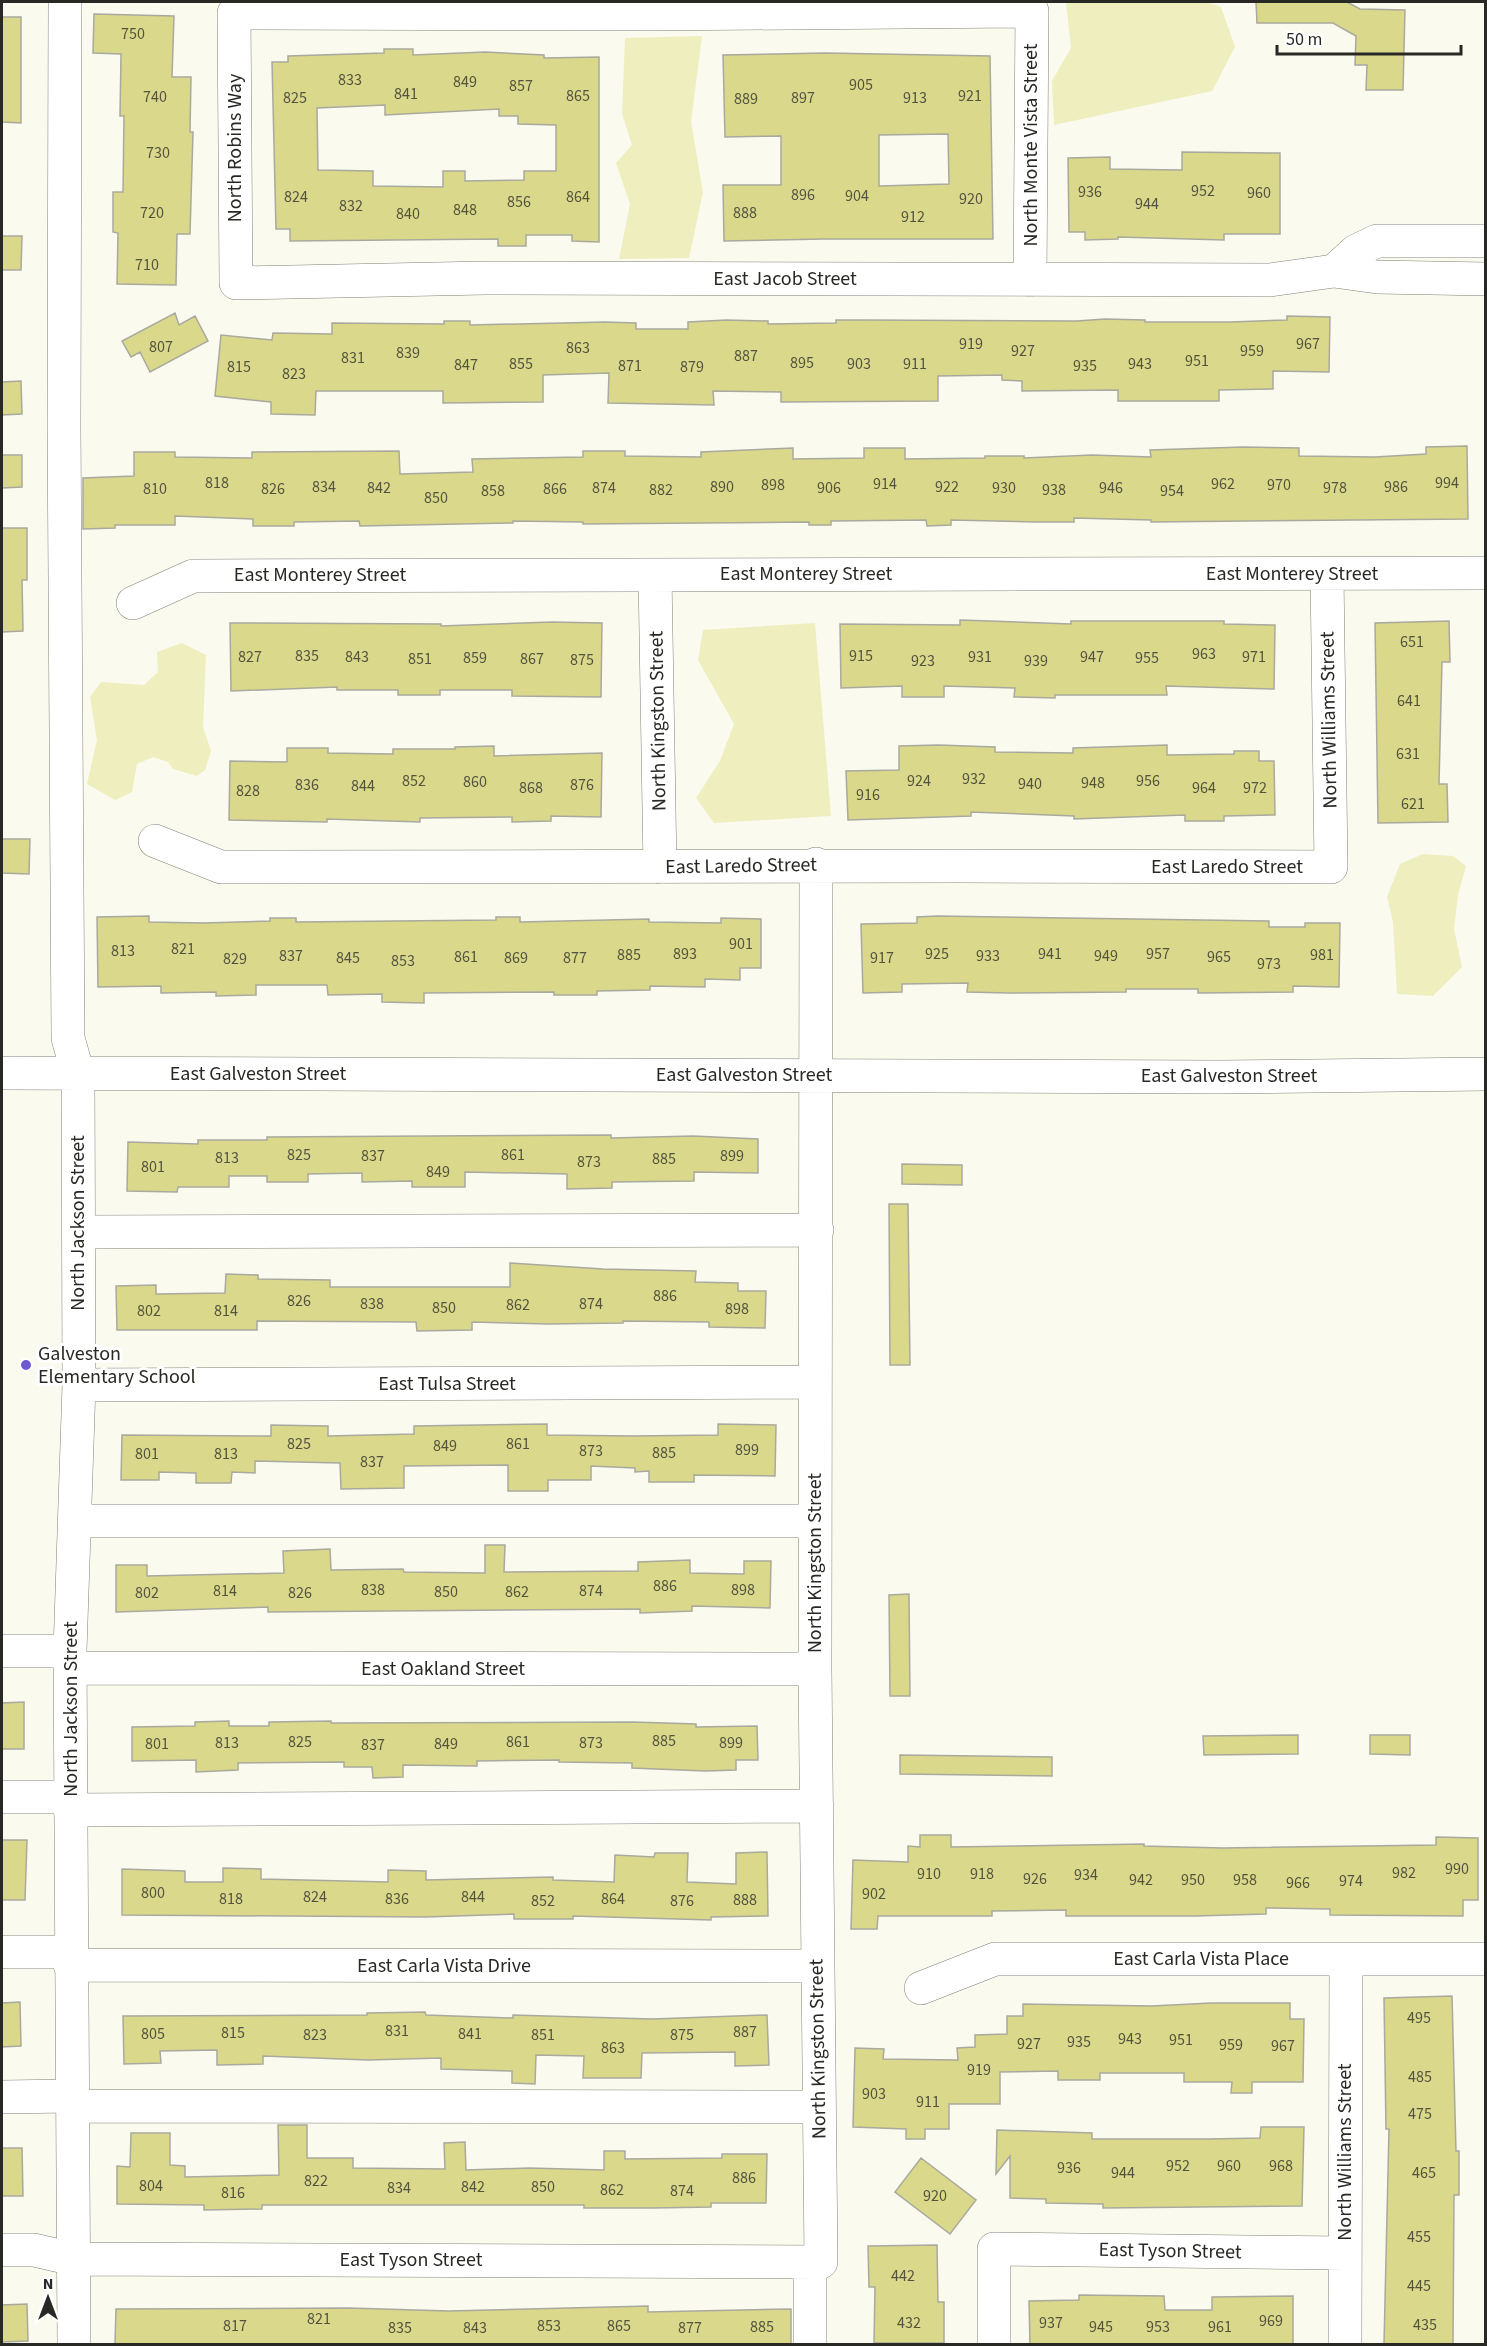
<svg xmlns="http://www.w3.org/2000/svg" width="1487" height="2346" font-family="'Source Sans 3',sans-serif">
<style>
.green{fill:#efeebe}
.building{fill:#dad88b;stroke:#a9a99e;stroke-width:1.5;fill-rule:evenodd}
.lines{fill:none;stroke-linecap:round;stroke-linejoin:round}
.minor-casing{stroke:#828278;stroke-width:34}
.minor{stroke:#fff;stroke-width:33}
.poi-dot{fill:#705ad4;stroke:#fff;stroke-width:2}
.labels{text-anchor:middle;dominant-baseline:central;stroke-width:6;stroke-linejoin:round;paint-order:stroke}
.number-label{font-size:16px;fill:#54543e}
.street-label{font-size:20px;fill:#282824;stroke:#fff}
.poi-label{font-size:20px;fill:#282824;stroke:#fff;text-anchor:start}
</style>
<rect width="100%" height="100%" fill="#fafaef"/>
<path class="green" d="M1066,2H1207L1221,7L1235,47L1212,91L1054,125L1052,81L1071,48Z
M702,36L691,122L703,192L689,258L619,259L630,204L616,163L632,145L622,114L625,38Z
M815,623L831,816L714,823L696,798L720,761L734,724L698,660L703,630Z
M182,643L206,655L203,727L211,751L205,770L197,776L173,769L168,762L153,757L137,764L132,792L115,800L87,784L97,740L90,697L101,682L144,685L158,672L157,652Z
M1423,854L1453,856L1466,866L1458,895L1454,929L1462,967L1433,996L1397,994L1393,922L1387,897L1400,864Z"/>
<path class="building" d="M1256,2H1347L1360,9L1405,10L1403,90H1366L1367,65H1355L1356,36L1333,23H1257Z
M94,14L174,16L172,77H191L190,132H193L190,234H177L176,285L117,284L118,233L113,232V192H123L124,116H120L121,54L93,53Z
M2,17H21V123L2,122Z
M384,49H413V55L485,52L544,55V58L599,57V242L572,241V235H526V246H498V239L290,241V229H276L272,62H288V56L384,53ZM385,105V115L499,109V116H518V124L556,125V171H524V180L465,181V171H443V187L373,186V171L318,170L317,108Z
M825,53L990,56L993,239H824L724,241L723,185H781V136L725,137L723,55ZM948,134L949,184L879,186V135Z
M1182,152L1280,153V234H1224V240L1118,237V239L1085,240V232H1069L1068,158L1110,157V169L1182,170Z
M2,236H22L21,270H2Z
M175,313L179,325L195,316L208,341L150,372L140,352L131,357L122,341Z
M1287,316L1330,317L1329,372L1273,371V389L1219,390V401H1118V390L1022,391V381L1002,380V375L938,376V401L781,402V392L713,391L714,405L608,403L609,373L543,375V402L443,403V391H316L315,415L271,414V402L215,396L221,335L272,340L273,333L332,334V323L444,324V321H470V325L605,322L636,323V329H688V322L726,320L768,321V324L836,323V320H862L1077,321L1105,319L1145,320V322H1230L1287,320Z
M21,381L22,414L2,415V382Z
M1467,446L1468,519L1151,522V520L1074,518V522H1035L951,520V525L927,526L926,520L831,521V525H809V522L583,524V522L513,521V523L360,526L359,521L294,522V526H253V519L175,516V525H115V528L83,529V478L134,476V452H175V457L252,458V452L399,451L400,474L473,472L472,459L583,457V451H625V456L701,457V452L793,448V459L864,458V448H905V459L985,458V456H1024V458L1092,455L1151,457L1150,450L1243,447L1299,448V456L1375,457L1426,454V447Z
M2,455H22V487L2,488Z
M2,528H27V580H22L23,631L2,632Z
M960,620L1071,624V621H1224V624L1275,625L1274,689L1166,686L1167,695H1055V698L1014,697L1015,688L944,686V697H902V686L841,688L840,624L960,625Z
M1449,621L1450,662H1442L1439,784H1447L1448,822L1378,823L1375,623Z
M552,622L602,623L601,697L512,696V690H440V695H398V690H337V687L231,691L230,623L441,624V626Z
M938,745L995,747V752L1073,753V748L1167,745V755L1234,754V751H1259V761H1274L1275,815L1224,816V821H1185V815L1074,819V816L971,812V816L848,820L846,771L899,770V746Z
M494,746V756L602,753L601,817L551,816V821L512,822V817L420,818V822L327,819V822L229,820L230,761L287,762V748H328V753L393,754V749H455V747Z
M2,839H30L29,874L2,873Z
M149,916V922L203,923L270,921V918H296V922L496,920V917H520V922L649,919V922L721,923V918L761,919V968H740V980L705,979V987L650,986V990L597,991V995H554V992L424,993V1003L382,1002V994L328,995L327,985H256V995L216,996V992L161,993V986L98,987L97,917Z
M937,916L1269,921V927H1305V923H1340L1339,987L1293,986V992L1198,993V989H1126V992L1008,993L967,992L968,983L902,984V992L863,993L861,924L917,923V917Z
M611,1135V1138L693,1136L758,1139V1173L694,1172V1181L612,1182V1188L567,1189V1174L465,1172V1187H412V1181L362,1182V1173L308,1174V1182H267V1176H229V1187H178L177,1192L127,1191L128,1142L198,1144V1140H267V1137Z
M902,1164L962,1165V1185L902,1184Z
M889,1204H908L910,1365H890Z
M510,1263L603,1269L696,1271L695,1282L738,1283V1291H766L765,1328L709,1327V1322L623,1321V1323L548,1324L472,1322V1330L417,1331L416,1322L257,1321V1330H117L116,1286L156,1285V1294L225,1293L226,1274L258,1275V1279L330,1280V1287H510Z
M547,1424V1435L634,1436L718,1435V1424L776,1425L775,1476L694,1475V1482H649V1471L635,1472V1468L591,1466V1480H548V1491H508V1465L404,1466V1488L341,1489L340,1463L255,1461V1473L232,1472L231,1483H196V1473L159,1472V1480H121L122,1435L271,1436V1425L328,1426V1436L414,1434V1426Z
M485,1545H505L504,1572L638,1571V1562L690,1560V1573L744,1574V1561H771L770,1608L692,1606V1611L640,1613V1609L268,1612V1607L116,1612V1565H147V1576L284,1573L283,1551L330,1549L331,1570L403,1569L404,1572L485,1573Z
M909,1594L910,1696H890L889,1595Z
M24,1702V1749H2V1703Z
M229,1721V1726H269V1722L331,1721V1723L633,1722L696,1724V1727L757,1726L758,1760H736V1770L705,1771L632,1768V1763L559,1762V1760L477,1761V1766L403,1765V1777L373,1778L372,1767H344V1762L238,1763V1770L196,1772V1760L132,1761V1727L195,1726V1722Z
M1298,1735V1754L1204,1755L1203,1736Z
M1370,1735H1410V1755L1370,1754Z
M900,1755L1052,1757V1776L900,1774Z
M920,1835H951V1847L1144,1844V1846L1223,1848L1436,1845V1837L1478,1838V1900H1463V1916L1330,1915V1909L1266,1908V1914L1195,1916H1066V1910L992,1911V1916H878L877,1929H851L853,1860L908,1862V1846L920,1847Z
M2,1840H27L25,1900H2Z
M767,1852L768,1916L711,1917V1920L573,1916V1919H514V1914L425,1917L122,1915V1869L185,1871V1882H223V1868L261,1869V1879L388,1882V1870L426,1871V1880L553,1877V1880L614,1882L615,1855L654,1857L655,1853H688L687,1882L736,1884V1853Z
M1452,1996L1456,2151H1459V2195H1454L1453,2344H1384L1389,2129H1386L1384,1998Z
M20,2002L21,2046L2,2047V2003Z
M1211,2003H1290V2019H1304L1303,2082H1252V2093H1231L1232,2082H1184V2073H1100V2080H1058V2071L1000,2072V2104H949V2129H925V2139H906V2129L853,2127L855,2048L884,2049L883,2059L958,2060L957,2048L975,2047V2035L1007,2034V2016H1023V2004L1152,2006Z
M425,2012L426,2015L513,2018V2015L652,2019L767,2015L769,2065L735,2066V2052L642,2053L641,2078H583L584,2056L536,2055L535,2084L512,2083V2071L441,2069V2058L368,2060L263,2056V2064L217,2065V2050L160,2051L161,2063L124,2064L123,2016L367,2015V2013Z
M278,2125H307V2158H353V2168L445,2169L444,2143L465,2142L466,2170L529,2168L604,2170V2151H625V2159L722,2158V2154H767L766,2203H711V2207L653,2208H584V2205H262V2209L204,2210V2205L117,2204V2166L130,2167L131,2133H170V2165L185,2166V2177L279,2175Z
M1261,2127H1304L1302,2206L1103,2208V2204L1046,2203V2199L1010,2198V2156L996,2174L997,2130L1092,2133V2139H1208L1260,2138Z
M2,2148H22L23,2196H2Z
M921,2158L976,2200L950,2234L895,2192Z
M937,2245L938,2302H944V2343H874L875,2287H869L868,2246Z
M1079,2295L1164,2296L1165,2310H1212V2297L1293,2296V2344H1030L1029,2301L1079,2300Z
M27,2304L28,2341L2,2342V2305Z
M648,2306V2312L791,2309V2344H115L116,2309L349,2308L449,2311Z"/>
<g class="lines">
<defs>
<path id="minor" d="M65,2L64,426L68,1038L78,1074L79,1385L70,1651L74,2344
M1334,271L1356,251L1377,241H1486
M1030,280L1032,11L651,14L234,13L236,283L485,278L1270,280L1334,271L1377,277L1486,279
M655,575L660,867
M133,603L193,576L1486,573
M155,841L221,867C591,867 961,865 1331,867L1327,574
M2,1073L1218,1077L1486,1074
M78,1232L817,1230
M79,1385L815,1382
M74,1521H815
M2,1651H70
M70,1668L815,1669
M2,1797H70
M70,1810L817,1806
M2,1952H70
M70,1965L817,1966
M921,1988L995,1959H1486
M2,2097L71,2096
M71,2106L819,2107
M2,2250H34L73,2259L821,2262L815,1669L816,864
M810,2262V2344
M994,2344V2249L1345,2253
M1345,2344L1346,1959"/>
</defs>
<use href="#minor" class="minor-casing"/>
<use href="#minor" class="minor"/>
</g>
<circle class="poi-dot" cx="26" cy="1365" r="6"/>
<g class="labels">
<g class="number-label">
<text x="133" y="34">750</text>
<text x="350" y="80">833</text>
<text x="465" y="82">849</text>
<text x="861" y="85">905</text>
<text x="521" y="86">857</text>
<text x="406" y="94">841</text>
<text x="578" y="96">865</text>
<text x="970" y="96">921</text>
<text x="155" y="97">740</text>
<text x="295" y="98">825</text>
<text x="803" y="98">897</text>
<text x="915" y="98">913</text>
<text x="746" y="99">889</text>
<text x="158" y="153">730</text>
<text x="1203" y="191">952</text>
<text x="1090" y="192">936</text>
<text x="1259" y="193">960</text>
<text x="803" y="195">896</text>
<text x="857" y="196">904</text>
<text x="296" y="197">824</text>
<text x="578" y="197">864</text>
<text x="971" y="199">920</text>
<text x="519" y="202">856</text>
<text x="1147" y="204">944</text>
<text x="351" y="206">832</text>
<text x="465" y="210">848</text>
<text x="152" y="213">720</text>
<text x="745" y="213">888</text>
<text x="408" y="214">840</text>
<text x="913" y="217">912</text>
<text x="147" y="265">710</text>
<text x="971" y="344">919</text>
<text x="1308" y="344">967</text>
<text x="161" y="347">807</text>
<text x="578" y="348">863</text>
<text x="1023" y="351">927</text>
<text x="1252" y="351">959</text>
<text x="408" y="353">839</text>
<text x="746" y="356">887</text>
<text x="353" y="358">831</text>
<text x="1197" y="361">951</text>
<text x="802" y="363">895</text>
<text x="521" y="364">855</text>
<text x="859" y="364">903</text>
<text x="915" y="364">911</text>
<text x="1140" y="364">943</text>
<text x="466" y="365">847</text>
<text x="630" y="366">871</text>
<text x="1085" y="366">935</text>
<text x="239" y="367">815</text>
<text x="692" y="367">879</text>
<text x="294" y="374">823</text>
<text x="217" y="483">818</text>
<text x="1447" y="483">994</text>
<text x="885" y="484">914</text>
<text x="1223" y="484">962</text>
<text x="773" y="485">898</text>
<text x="1279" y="485">970</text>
<text x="324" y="487">834</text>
<text x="722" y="487">890</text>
<text x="947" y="487">922</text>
<text x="1396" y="487">986</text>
<text x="379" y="488">842</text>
<text x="604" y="488">874</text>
<text x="829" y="488">906</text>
<text x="1004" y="488">930</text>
<text x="1111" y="488">946</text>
<text x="1335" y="488">978</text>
<text x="155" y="489">810</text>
<text x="273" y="489">826</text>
<text x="555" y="489">866</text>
<text x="661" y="490">882</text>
<text x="1054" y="490">938</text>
<text x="493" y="491">858</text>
<text x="1172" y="491">954</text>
<text x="436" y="498">850</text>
<text x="1412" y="642">651</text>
<text x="1204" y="654">963</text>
<text x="307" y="656">835</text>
<text x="861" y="656">915</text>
<text x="250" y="657">827</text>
<text x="357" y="657">843</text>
<text x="980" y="657">931</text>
<text x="1092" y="657">947</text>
<text x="1254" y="657">971</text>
<text x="475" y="658">859</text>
<text x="1147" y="658">955</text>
<text x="420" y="659">851</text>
<text x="532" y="659">867</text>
<text x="582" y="660">875</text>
<text x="923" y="661">923</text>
<text x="1036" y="661">939</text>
<text x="1409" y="701">641</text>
<text x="1408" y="754">631</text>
<text x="974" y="779">932</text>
<text x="414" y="781">852</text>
<text x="919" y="781">924</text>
<text x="1148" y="781">956</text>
<text x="475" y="782">860</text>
<text x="1093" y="783">948</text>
<text x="1030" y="784">940</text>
<text x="307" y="785">836</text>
<text x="582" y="785">876</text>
<text x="363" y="786">844</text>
<text x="531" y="788">868</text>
<text x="1204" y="788">964</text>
<text x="1255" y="788">972</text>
<text x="248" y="791">828</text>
<text x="868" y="795">916</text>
<text x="1413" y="804">621</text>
<text x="741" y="944">901</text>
<text x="183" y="949">821</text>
<text x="123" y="951">813</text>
<text x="685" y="954">893</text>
<text x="937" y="954">925</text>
<text x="1050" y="954">941</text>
<text x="1158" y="954">957</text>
<text x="629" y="955">885</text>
<text x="1322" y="955">981</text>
<text x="291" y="956">837</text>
<text x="988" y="956">933</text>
<text x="1106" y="956">949</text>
<text x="466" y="957">861</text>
<text x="1219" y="957">965</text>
<text x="348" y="958">845</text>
<text x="516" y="958">869</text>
<text x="575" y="958">877</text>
<text x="882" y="958">917</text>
<text x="235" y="959">829</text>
<text x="403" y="961">853</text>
<text x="1269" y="964">973</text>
<text x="299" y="1155">825</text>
<text x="513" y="1155">861</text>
<text x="373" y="1156">837</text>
<text x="732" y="1156">899</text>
<text x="227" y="1158">813</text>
<text x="664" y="1159">885</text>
<text x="589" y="1162">873</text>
<text x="153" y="1167">801</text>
<text x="438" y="1172">849</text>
<text x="665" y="1296">886</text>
<text x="299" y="1301">826</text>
<text x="372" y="1304">838</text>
<text x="591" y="1304">874</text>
<text x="518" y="1305">862</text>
<text x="444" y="1308">850</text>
<text x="737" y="1309">898</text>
<text x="149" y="1311">802</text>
<text x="226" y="1311">814</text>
<text x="299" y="1444">825</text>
<text x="518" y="1444">861</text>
<text x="445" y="1446">849</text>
<text x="747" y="1450">899</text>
<text x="591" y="1451">873</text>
<text x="664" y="1453">885</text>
<text x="147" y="1454">801</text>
<text x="226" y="1454">813</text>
<text x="372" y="1462">837</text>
<text x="665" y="1586">886</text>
<text x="373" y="1590">838</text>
<text x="743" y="1590">898</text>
<text x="225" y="1591">814</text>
<text x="591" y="1591">874</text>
<text x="446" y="1592">850</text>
<text x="517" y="1592">862</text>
<text x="147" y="1593">802</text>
<text x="300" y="1593">826</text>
<text x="664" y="1741">885</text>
<text x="300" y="1742">825</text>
<text x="518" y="1742">861</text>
<text x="227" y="1743">813</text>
<text x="591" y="1743">873</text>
<text x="731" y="1743">899</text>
<text x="157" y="1744">801</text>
<text x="446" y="1744">849</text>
<text x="373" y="1745">837</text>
<text x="1457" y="1869">990</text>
<text x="1404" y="1873">982</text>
<text x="929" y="1874">910</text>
<text x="982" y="1874">918</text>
<text x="1086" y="1875">934</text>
<text x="1035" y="1879">926</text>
<text x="1141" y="1880">942</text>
<text x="1193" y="1880">950</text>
<text x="1245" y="1880">958</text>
<text x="1351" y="1881">974</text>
<text x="1298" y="1883">966</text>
<text x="153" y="1893">800</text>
<text x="874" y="1894">902</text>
<text x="315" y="1897">824</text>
<text x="473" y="1897">844</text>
<text x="231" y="1899">818</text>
<text x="397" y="1899">836</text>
<text x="613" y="1899">864</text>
<text x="745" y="1900">888</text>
<text x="543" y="1901">852</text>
<text x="682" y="1901">876</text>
<text x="1419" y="2018">495</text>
<text x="397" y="2031">831</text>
<text x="745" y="2032">887</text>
<text x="233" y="2033">815</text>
<text x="153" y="2034">805</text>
<text x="470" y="2034">841</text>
<text x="315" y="2035">823</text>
<text x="543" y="2035">851</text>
<text x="682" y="2035">875</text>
<text x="1130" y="2039">943</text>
<text x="1181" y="2040">951</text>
<text x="1079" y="2042">935</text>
<text x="1029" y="2044">927</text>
<text x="1231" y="2045">959</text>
<text x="1283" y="2046">967</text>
<text x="613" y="2048">863</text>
<text x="979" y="2070">919</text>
<text x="1420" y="2077">485</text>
<text x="874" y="2094">903</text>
<text x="928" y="2102">911</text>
<text x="1420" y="2114">475</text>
<text x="1178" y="2166">952</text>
<text x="1229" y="2166">960</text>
<text x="1281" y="2166">968</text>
<text x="1069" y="2168">936</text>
<text x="1123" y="2173">944</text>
<text x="1424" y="2173">465</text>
<text x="744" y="2178">886</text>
<text x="316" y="2181">822</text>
<text x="151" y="2186">804</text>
<text x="473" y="2187">842</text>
<text x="543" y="2187">850</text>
<text x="399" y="2188">834</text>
<text x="612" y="2190">862</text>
<text x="682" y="2191">874</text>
<text x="233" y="2193">816</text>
<text x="935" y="2196">920</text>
<text x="1419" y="2237">455</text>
<text x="903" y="2276">442</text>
<text x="1419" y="2286">445</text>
<text x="319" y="2319">821</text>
<text x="1271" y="2321">969</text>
<text x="909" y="2323">432</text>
<text x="1051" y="2323">937</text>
<text x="1425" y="2325">435</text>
<text x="235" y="2326">817</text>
<text x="549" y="2326">853</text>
<text x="619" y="2326">865</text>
<text x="762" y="2327">885</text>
<text x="1101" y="2327">945</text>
<text x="1158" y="2327">953</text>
<text x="1220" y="2327">961</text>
<text x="400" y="2328">835</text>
<text x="475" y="2328">843</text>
<text x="690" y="2328">877</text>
</g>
<g class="street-label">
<text transform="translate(1031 145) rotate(-90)">North Monte Vista Street</text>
<text transform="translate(235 148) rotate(-90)">North Robins Way</text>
<text x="785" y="279">East Jacob Street</text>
<text x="806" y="574">East Monterey Street</text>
<text x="1292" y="574">East Monterey Street</text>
<text x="320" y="575">East Monterey Street</text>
<text transform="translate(1329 720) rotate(-91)">North Williams Street</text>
<text transform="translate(658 721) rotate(-91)">North Kingston Street</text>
<text transform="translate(741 866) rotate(-1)">East Laredo Street</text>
<text x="1227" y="867">East Laredo Street</text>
<text x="258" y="1074">East Galveston Street</text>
<text x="744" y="1075">East Galveston Street</text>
<text x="1229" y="1076">East Galveston Street</text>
<text transform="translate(78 1223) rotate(-90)">North Jackson Street</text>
<text x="447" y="1384">East Tulsa Street</text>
<text transform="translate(815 1563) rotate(-90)">North Kingston Street</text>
<text x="443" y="1669">East Oakland Street</text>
<text transform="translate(71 1709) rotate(-90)">North Jackson Street</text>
<text x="1201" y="1959">East Carla Vista Place</text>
<text x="444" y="1966">East Carla Vista Drive</text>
<text transform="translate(818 2049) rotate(-91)">North Kingston Street</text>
<text transform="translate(1345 2152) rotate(-90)">North Williams Street</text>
<text transform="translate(1170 2251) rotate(1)">East Tyson Street</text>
<text x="411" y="2260">East Tyson Street</text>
</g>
<g class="poi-label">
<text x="38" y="1354">Galveston<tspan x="38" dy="23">Elementary School</tspan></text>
</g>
</g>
<rect width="1487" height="2346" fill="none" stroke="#282824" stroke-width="6"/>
<g transform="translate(48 2298)" stroke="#ffffff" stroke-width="4.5" paint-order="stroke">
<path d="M0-4.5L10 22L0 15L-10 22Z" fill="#282824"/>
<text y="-9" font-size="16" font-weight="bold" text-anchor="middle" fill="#282824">N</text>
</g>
<path d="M1277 45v9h184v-9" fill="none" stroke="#282824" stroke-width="3"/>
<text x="1286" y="45" font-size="18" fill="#282824" stroke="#ffffff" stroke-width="4.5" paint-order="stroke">50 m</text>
</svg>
